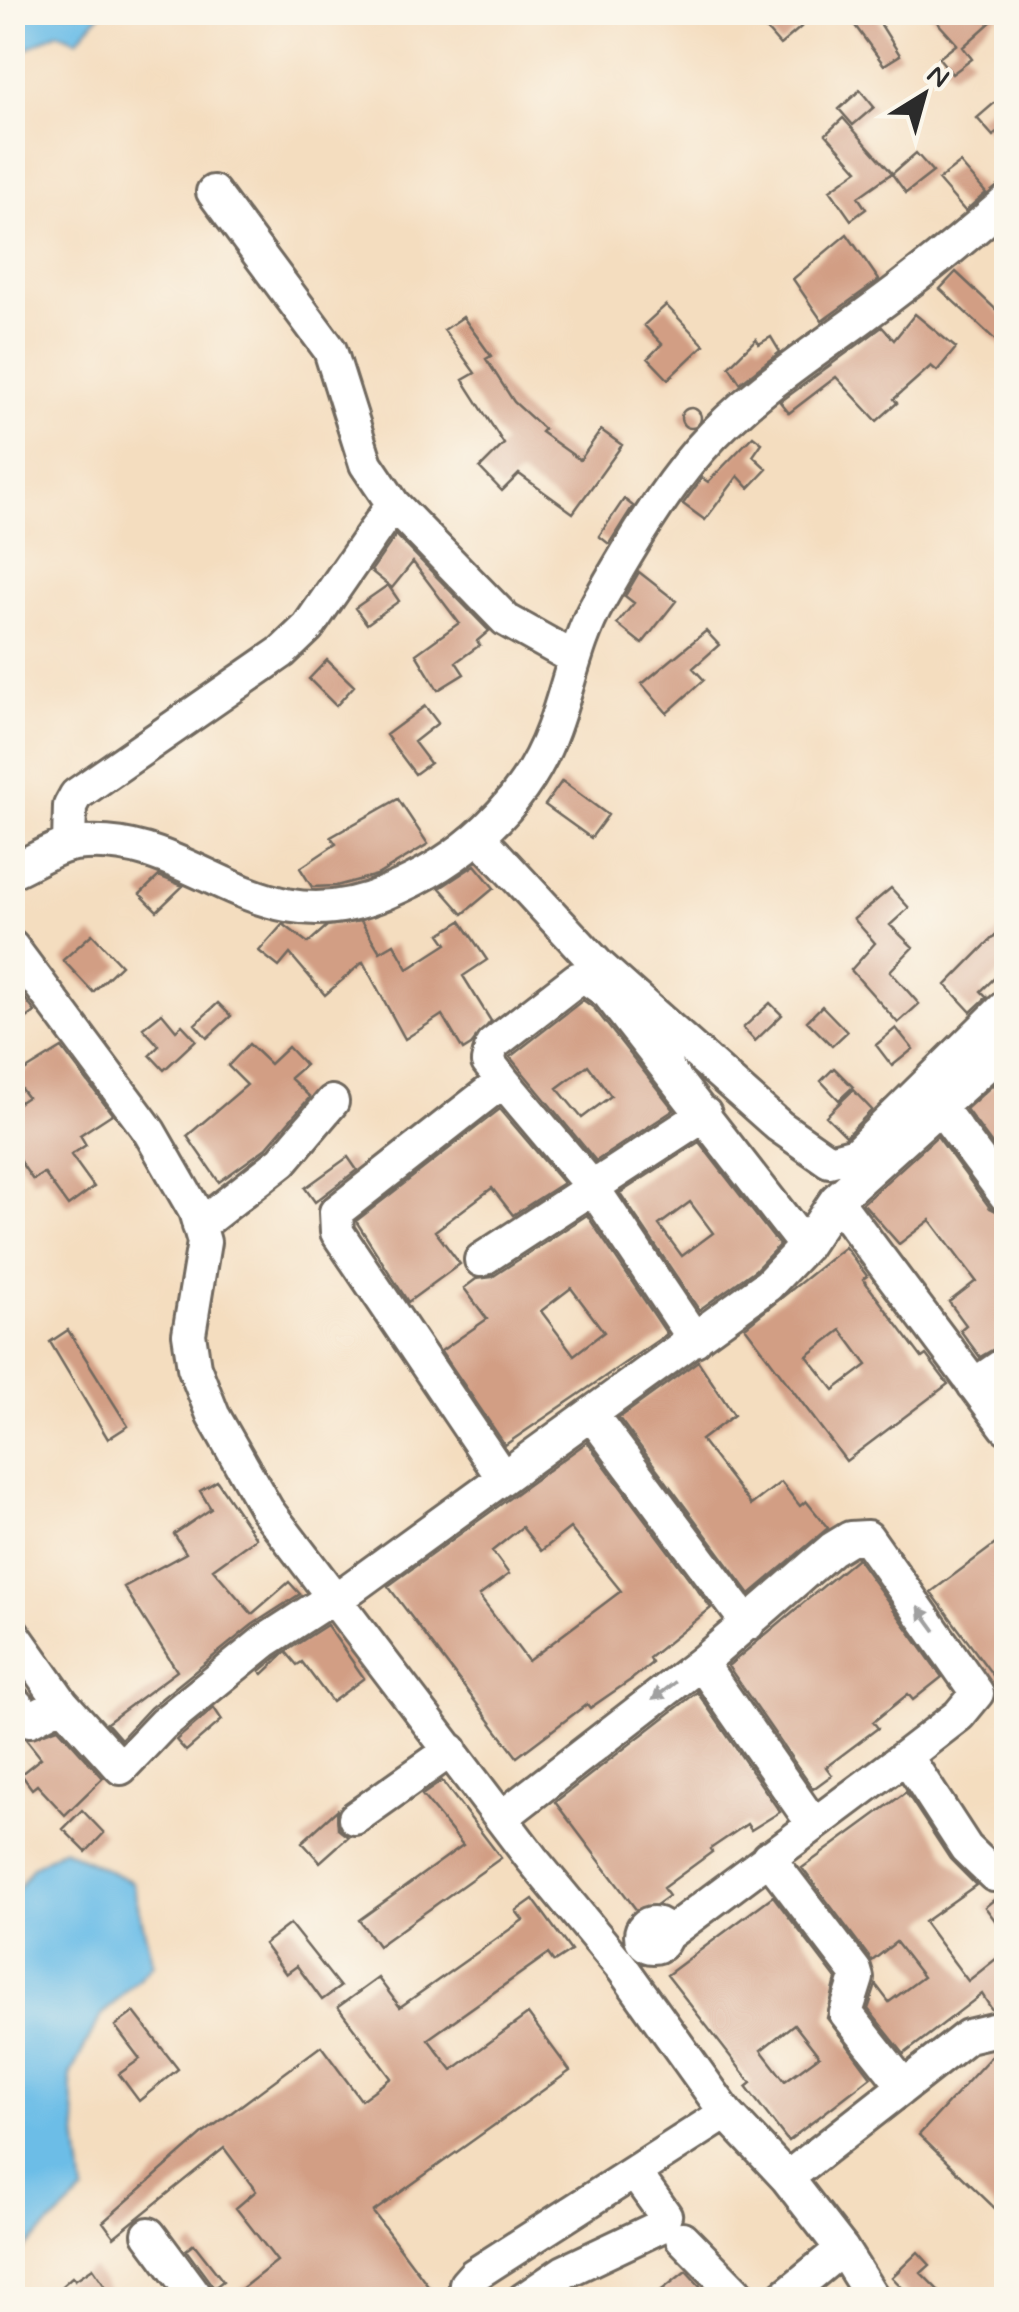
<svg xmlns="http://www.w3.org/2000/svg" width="1019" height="2312" font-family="Mynerve,sans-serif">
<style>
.water{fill:#6cbde7;stroke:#4c7489;stroke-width:2.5}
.building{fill:#d29e84;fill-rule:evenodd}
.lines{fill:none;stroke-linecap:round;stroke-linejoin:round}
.minor-casing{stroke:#71695f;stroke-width:38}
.minor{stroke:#fff;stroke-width:32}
.oneway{fill:#a0a0a0}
</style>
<rect width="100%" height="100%" fill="#fbf7ec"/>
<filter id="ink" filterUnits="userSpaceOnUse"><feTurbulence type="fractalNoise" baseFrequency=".01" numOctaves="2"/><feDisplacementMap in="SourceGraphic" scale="20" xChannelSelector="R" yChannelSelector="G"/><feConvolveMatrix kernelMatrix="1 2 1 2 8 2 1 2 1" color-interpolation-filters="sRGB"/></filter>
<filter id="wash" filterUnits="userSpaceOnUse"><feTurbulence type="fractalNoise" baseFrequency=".0048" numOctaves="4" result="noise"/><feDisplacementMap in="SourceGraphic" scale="40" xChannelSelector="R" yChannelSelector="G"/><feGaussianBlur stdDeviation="2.25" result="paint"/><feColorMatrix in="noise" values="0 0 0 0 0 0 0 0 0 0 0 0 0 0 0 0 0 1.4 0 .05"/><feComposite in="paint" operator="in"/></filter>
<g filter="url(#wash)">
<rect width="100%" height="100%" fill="#f4ddbf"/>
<path class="water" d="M13,12H101V13L77,40L58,32L13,57Z
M63,1849L132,1882L153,1964L101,2016L70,2075L84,2193L13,2260V1897L33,1867Z"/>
<g id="blocks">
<path class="building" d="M751,12H789L801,27L780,45Z
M845,12H873L900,55L884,65Z
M928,12H1002L963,47L972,59L952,74L939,58L957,44Z
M860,90L874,107L853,125L839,109Z
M1006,93V125L993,136L977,118Z
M843,118L892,173L858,197L866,209L851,220L830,190L858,170L826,134Z
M916,153L933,172L906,193L892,174Z
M960,163L986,193L965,211L938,180Z
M847,234L879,280L822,321L793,279Z
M956,272L1006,319V350L940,289Z
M666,305L704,345L668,379L648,358L662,344L644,325Z
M915,314L956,348L937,371L931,366L894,399L897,403L877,421L836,377L789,413L780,402L882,327L894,340Z
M463,317L491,356L486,359L514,402L544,429L541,432L580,460L601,430L622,445L573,513L519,474L502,491L480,468L504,444L463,380L475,373L444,330Z
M771,337L780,352L740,383L729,366L756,339L759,344Z
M681 418a10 10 0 1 1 20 0a10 10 0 1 1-20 0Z
M753,436L762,443L753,456L767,469L749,488L738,476L705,520L683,504L702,478L708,482Z
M624,499L633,506L609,544L599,536Z
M396,535L489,631L477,641L480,645L456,662L464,674L438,690L416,654L459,623L413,562L392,588L371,571Z
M639,572L676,601L642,644L617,624L634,603L625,596Z
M388,585L399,601L367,624L355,608Z
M706,631L719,645L693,668L704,680L667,713L642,684Z
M327,660L354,686L336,706L309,679Z
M425,706L438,723L414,742L430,763L415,774L386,735Z
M562,781L608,815L591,838L545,805Z
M398,799L428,844L377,875L336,886L312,887L300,868L336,844L331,837Z
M475,865L494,888L463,914L440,888Z
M159,876L183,886L157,911L140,894Z
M891,888L909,908L890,925L913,947L890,971L919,1004L898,1023L851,970L875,943L854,919Z
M361,921L380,952L394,944L408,969L447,944L440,934L461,921L487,960L463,976L491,1021L471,1045L463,1050L442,1015L405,1039L363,962L325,995L290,954L279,967L259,951L283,924L308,943L327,926Z
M1006,924V967L981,991L987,997L971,1012L946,985Z
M92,934L121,965L93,992L63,960Z
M12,981L35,1012L12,1029Z
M583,1000L594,1008L674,1110L596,1161L510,1057ZM588,1065L611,1096L582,1118L557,1088Z
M218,1003L231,1016L207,1038L195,1024Z
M770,1003L782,1015L755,1041L743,1028Z
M822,1006L847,1032L832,1046L807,1021Z
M162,1013L176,1030L182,1025L196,1040L164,1070L150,1055L159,1046L143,1028Z
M896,1028L913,1049L892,1066L876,1045Z
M249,1044L270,1064L288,1047L305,1065L290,1078L310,1097L266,1148L219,1182L187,1136L247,1085L228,1066Z
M62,1048L112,1114L80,1135L86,1145L71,1155L94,1187L68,1206L44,1173L33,1180L12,1150V1107L27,1097L13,1078Z
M834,1068L853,1087L839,1100L821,1081Z
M1006,1073V1163L966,1109Z
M853,1090L872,1110L846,1136L826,1116Z
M500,1109L563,1183L513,1215L492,1188L435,1231L460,1264L408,1302L356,1221Z
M937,1136L990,1208L1006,1216V1319L997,1326L1006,1342L980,1357L960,1330L966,1325L949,1302L976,1281L930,1220L899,1244L863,1203Z
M699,1142L779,1245L755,1270L699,1310L620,1193ZM690,1202L713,1233L682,1256L659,1225Z
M348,1157L357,1170L315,1202L305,1188Z
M587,1215L667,1334L505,1445L441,1351L487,1319L464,1288L476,1279L492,1277ZM571,1288L604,1332L574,1355L541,1311Z
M845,1247L867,1276L863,1279L922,1358L926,1355L948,1384L846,1461L745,1327ZM841,1330L867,1365L834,1390L807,1356Z
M68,1330L128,1426L108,1439L50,1342Z
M698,1361L734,1415L701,1440L751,1505L781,1482L800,1506L806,1501L828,1528L750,1594L619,1418Z
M587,1442L711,1608L649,1658L652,1663L632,1679L590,1708L587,1704L517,1757L388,1586ZM522,1527L541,1551L570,1528L621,1591L528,1661L479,1596L509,1574L492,1551Z
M217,1481L256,1538L213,1569L252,1614L289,1582L300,1594L252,1625L150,1708L121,1739L107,1723L177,1671L124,1587L186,1553L174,1534L211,1509L200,1491Z
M998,1542L1006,1553V1693L931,1592Z
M857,1558L942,1677L913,1700L908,1694L873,1722L878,1728L826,1767L832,1775L813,1789L728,1666Z
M327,1625L364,1678L332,1702L302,1662L297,1665L286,1652L263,1674L260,1671L277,1657Z
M697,1692L780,1812L751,1830L747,1824L710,1849L712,1852L663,1888L669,1896L641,1916L555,1802Z
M214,1708L222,1720L186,1751L176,1740Z
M58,1728L103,1778L65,1815L37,1785L32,1789L21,1774L41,1758L26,1739Z
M442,1781L501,1858L378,1946L359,1920L463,1845L422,1795Z
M906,1792L950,1859L976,1885L924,1922L968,1981L1006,1951V2008L992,2010L982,1994L904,2054L868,2009L876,1985L889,2002L923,1977L896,1942L872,1961L802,1868Z
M82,1810L104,1833L86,1852L63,1829Z
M337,1810L338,1829L348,1837L320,1862L302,1842Z
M1000,1895H1006V1935L985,1907Z
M773,1896L836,1979L827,2018L871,2077L788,2141L746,2087L751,2083L667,1975ZM794,2024L819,2056L785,2081L761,2050Z
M533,1899L571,1951L554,1962L548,1954L428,2039L452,2070L528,2014L570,2071L373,2212L439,2300H227L277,2261L236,2208L256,2191L224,2148L114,2237L103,2222L204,2133L321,2046L361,2100L391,2078L338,2007L378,1978L400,2007L523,1920L516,1911Z
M290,1924L340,1987L322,2000L297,1966L286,1974L264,1944Z
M134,2012L178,2069L139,2101L119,2074L140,2059L115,2026Z
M1006,2047V2219L919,2135L997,2050Z
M194,2244L223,2281L214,2288L186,2250Z
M918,2252L930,2265L921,2273L948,2300H914L892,2277Z
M93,2268L115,2300H46L73,2276L75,2280Z
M686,2271L713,2300H649Z"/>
</g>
</g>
<g filter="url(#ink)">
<use href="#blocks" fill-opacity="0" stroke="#71695f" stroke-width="2.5"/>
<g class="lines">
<defs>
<path id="minor" d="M213,192L330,350L366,464L393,504L506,620L574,658
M480,838L597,964L779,1126L829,1161L856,1154L1006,1006
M69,844L70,806L76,795L282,652L308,627L393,504
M12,871C31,863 55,846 75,844C193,829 254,949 385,893C461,862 525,806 553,729C569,686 576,641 599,601C629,549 661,494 700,449C745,398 803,360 858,320C909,283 959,243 1006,202
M12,947L149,1131L195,1211L204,1242L189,1334L194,1367L213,1415L267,1510L532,1859L623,1969L726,2113L787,2178L842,2249L874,2300
M503,1081L593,1188L695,1340
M939,1106L1006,1196
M836,1200L1006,1427
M199,1226L282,1161L332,1102
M481,1260L705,1114
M974,1385L1006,1363
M591,1414L748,1624
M503,1478L337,1232L336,1212L503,1081L488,1062L492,1045L577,979H588L608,993L805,1246
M335,1600L768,1285L805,1246L836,1200L1006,1047
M12,1632L62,1703L121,1768L163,1724L265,1641L333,1597
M701,1663L804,1811
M12,1700L30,1720L62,1703
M906,1756L966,1848L994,1875H1006
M355,1818L451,1750
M501,1818L701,1663L832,1549L850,1538L867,1537L977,1693L959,1715L906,1756L665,1936
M768,1857L855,1971L857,1978L846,2013L904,2086
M641 1935a12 12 0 1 1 24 0a12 12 0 1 1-24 0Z
M787,2178L968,2036L1006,2027
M149,2234L198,2300
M682,2238L743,2300
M467,2300L466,2284L474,2275L726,2113
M523,2300L564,2272L659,2227L665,2215L635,2173
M780,2300L842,2249"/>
</defs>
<use href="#minor" class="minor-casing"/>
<use href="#minor" class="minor"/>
</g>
<defs><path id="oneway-solid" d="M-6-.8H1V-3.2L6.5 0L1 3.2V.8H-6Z" transform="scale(2.5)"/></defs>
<g class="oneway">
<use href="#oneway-solid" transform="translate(927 1619) rotate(-126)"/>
<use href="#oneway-solid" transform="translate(664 1691) rotate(142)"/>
</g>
</g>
<rect width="1019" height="2312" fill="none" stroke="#fbf7ec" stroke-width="50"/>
<g transform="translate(924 95) rotate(37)" stroke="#fbf7ec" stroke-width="8" paint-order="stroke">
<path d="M0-8L18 38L0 25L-18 38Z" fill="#2b2b2b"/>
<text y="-15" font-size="28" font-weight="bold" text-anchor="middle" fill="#2b2b2b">N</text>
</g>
</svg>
